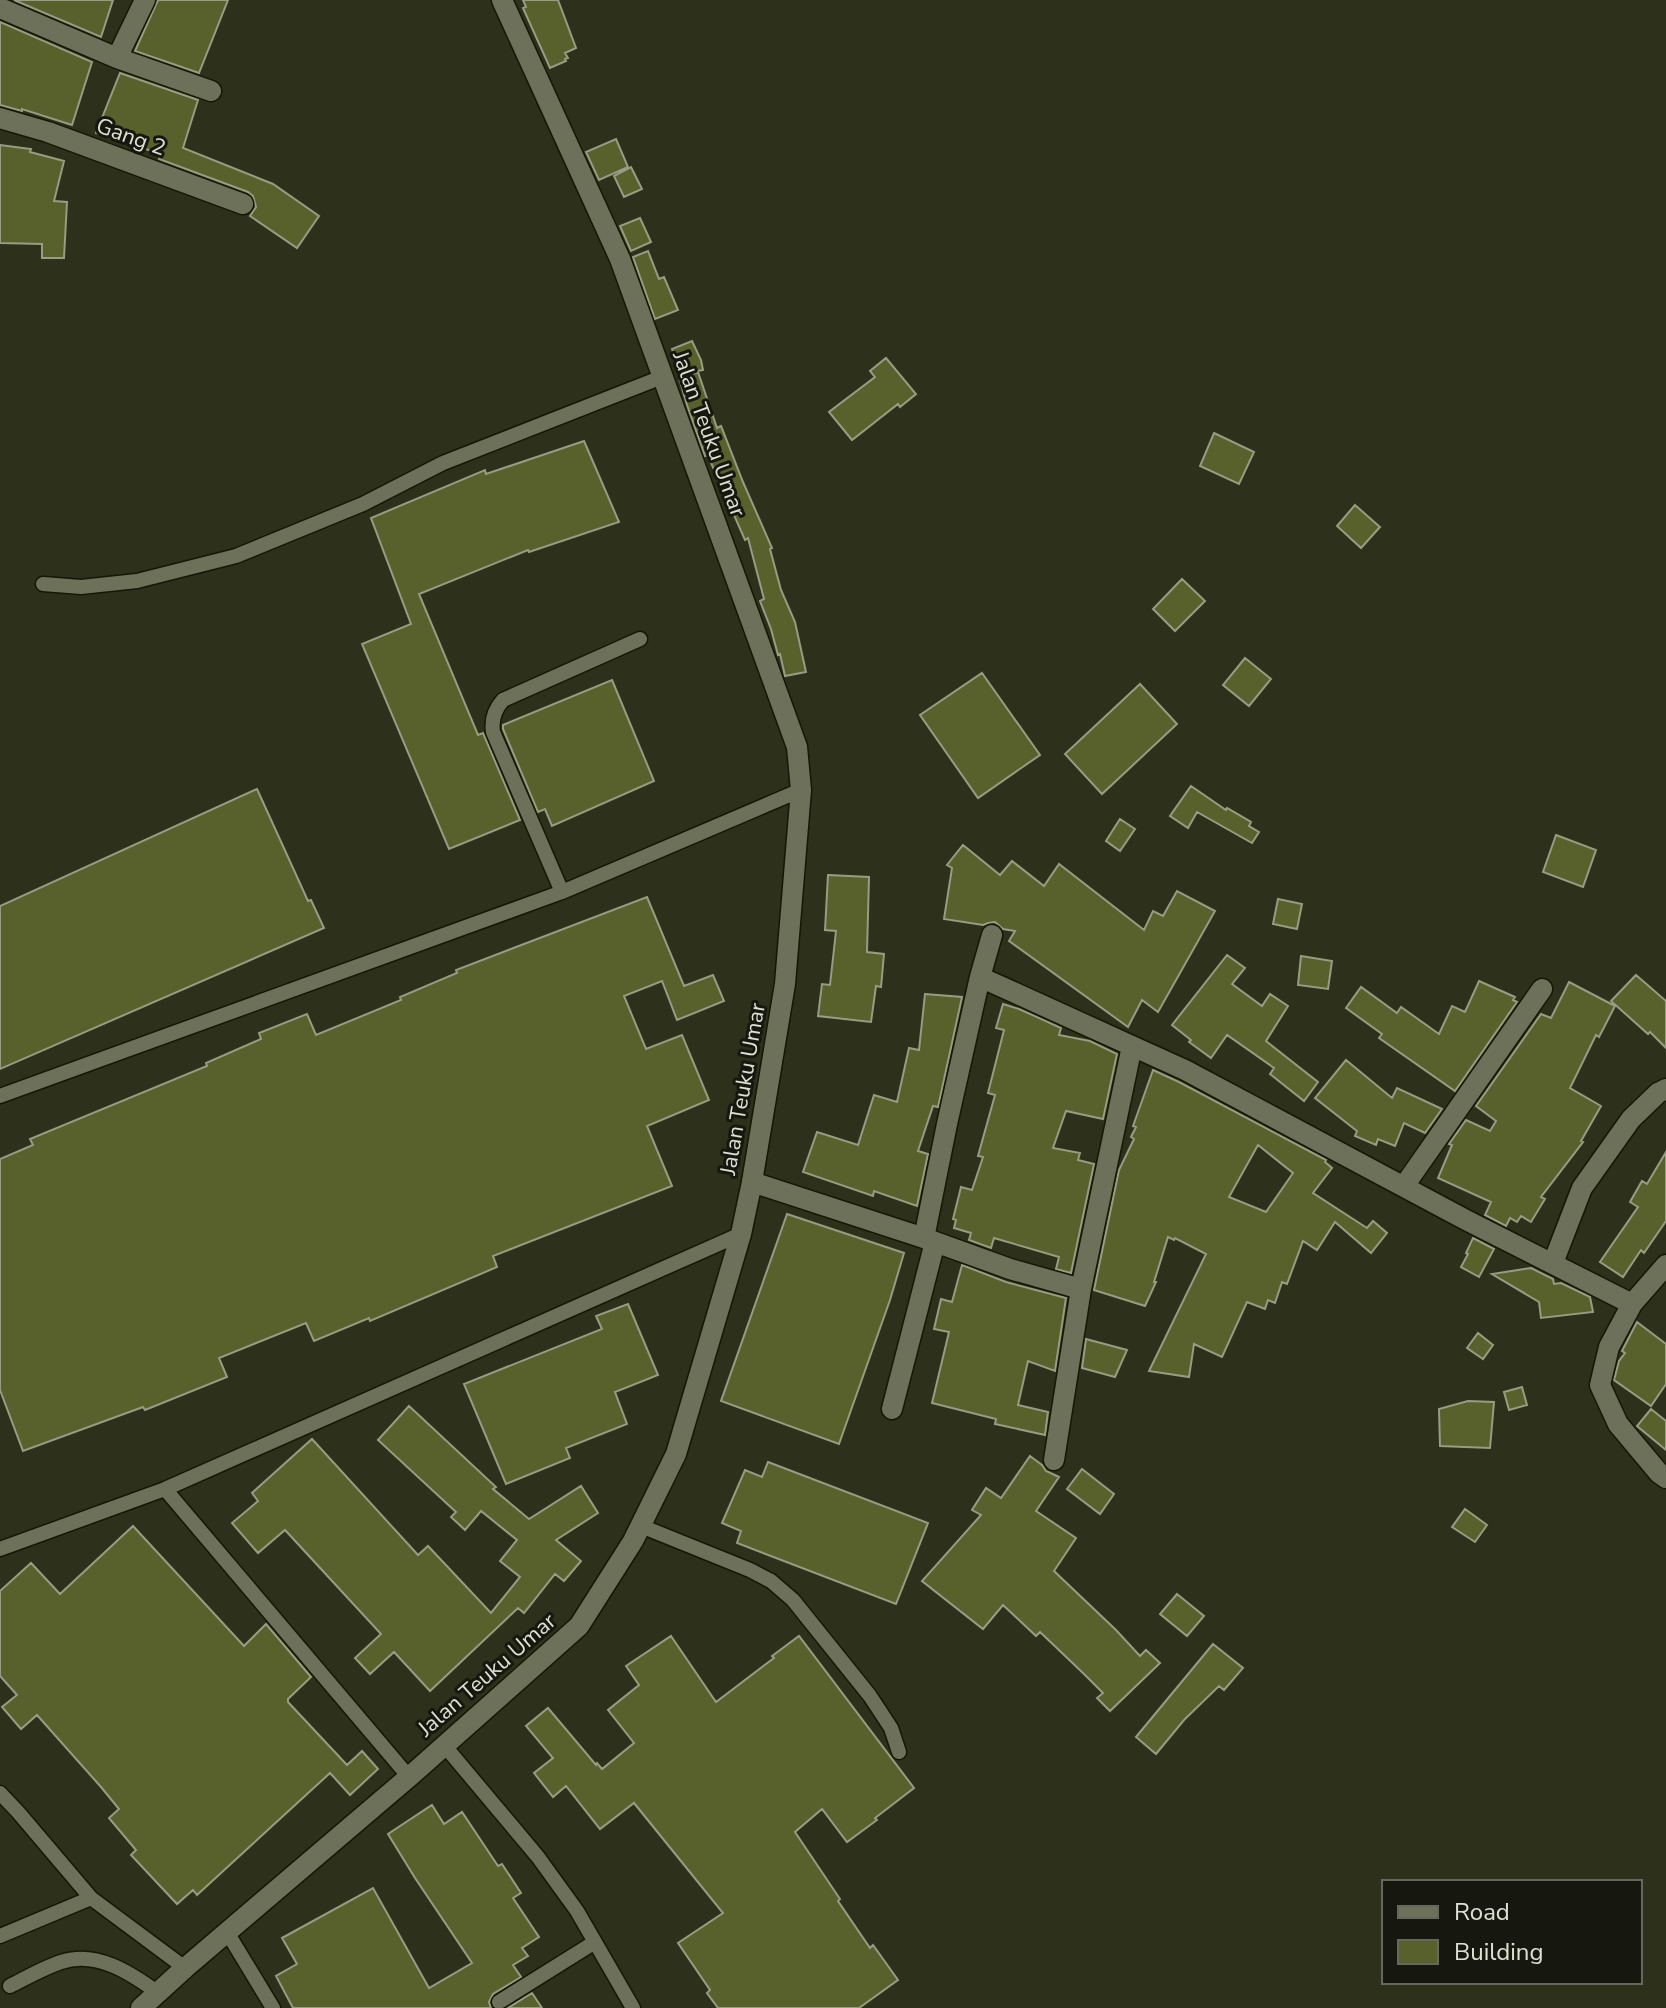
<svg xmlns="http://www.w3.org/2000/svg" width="1666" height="2008" font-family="'Nunito Sans',sans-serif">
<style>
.building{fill:#58602c;stroke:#979c83;stroke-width:2;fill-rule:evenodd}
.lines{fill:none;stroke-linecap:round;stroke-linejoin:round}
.lane-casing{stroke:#151804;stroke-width:17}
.street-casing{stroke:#151804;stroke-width:23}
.secondary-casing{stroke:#151804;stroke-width:23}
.lane{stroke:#6d7159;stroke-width:14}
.street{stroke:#6d7159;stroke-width:20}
.secondary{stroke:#6d7159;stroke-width:20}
.labels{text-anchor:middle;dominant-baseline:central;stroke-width:6;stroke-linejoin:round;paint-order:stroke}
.street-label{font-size:22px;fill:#dee0d3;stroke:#16170e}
</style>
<rect width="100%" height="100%" fill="#2d301b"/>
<path class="building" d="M14,0H113L101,37Z
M158,0H228L199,73L135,51Z
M523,0H558L576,48L565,53L568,58L565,59L566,61L550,68L523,8L526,7Z
M0,22L92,62L72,125L22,109V111L0,105Z
M120,73L198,100L183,148L273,184L319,216L297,248L250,216L256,207L253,196L248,192L159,159L161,154L96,133Z
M616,139L628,167L599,180L586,152Z
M0,145L31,149L30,152L64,161L54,201L67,202L64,258H42V244L0,243Z
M631,167L642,189L624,197L614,176Z
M640,218L651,242L631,251L620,226Z
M648,251L659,279L664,277L678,310L655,319L633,257Z
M692,341L701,360L703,370L682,374L672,349Z
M886,358L916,394L900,407L898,404L852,440L829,412L875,377L870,371Z
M698,372L717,428L721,426L743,482L772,548L770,549L781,590L795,622L806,672L785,676L780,654L778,655L771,629L760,601L764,599L748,538L745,540L708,456H705L687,405L679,378Z
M1214,433L1254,452L1239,484L1200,466Z
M584,441L619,522L529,552L528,550L419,594L478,735L483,733L520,820L449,849L362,644L411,624L371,518L485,470L486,474Z
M1355,505L1380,527L1361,548L1337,526Z
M1182,579L1205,601L1175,631L1153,609Z
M1245,658L1271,679L1249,706L1223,685Z
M982,673L1040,755L978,798L920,715Z
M612,680L654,781L552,826L545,809L538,812L503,729V725Z
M1140,684L1177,724L1102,794L1065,754Z
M1191,786L1226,810L1227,808L1251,822L1249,826L1259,832L1252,843L1197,812L1188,828L1170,816Z
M257,789L308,901L311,900L324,928L0,1069V906Z
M1120,819L1135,829L1120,851L1106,841Z
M1556,835L1596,850L1583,887L1543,872Z
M963,845L1000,875L1012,861L1044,886L1059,864L1144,930L1153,911L1163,916L1177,891L1215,911L1158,1012L1142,1000L1128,1027L1009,941L1015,931L1003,929L995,922L988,923L983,925L944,919L952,868L947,865Z
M828,875L869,877L867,952L884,954L881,987L876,986L871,1022L818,1016L822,984L830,985L836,931L825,930Z
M647,897L684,986L713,975L724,1001L677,1020L662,981L624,996L646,1049L682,1035L709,1100L647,1126L672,1186L493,1256L497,1267L370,1321L369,1318L314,1341L306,1323L219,1358L227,1377L145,1410L143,1407L23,1451L0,1390V1159L33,1145L30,1139L207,1066L206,1063L261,1039L259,1033L307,1014L316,1035L401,1000L400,997L457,973L456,970Z
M1278,899L1302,904L1297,929L1273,924Z
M1227,955L1245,968L1232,984L1262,1006L1270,994L1288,1006L1266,1041L1318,1082L1304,1101L1270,1074L1274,1068L1227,1035L1211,1058L1189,1042L1191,1040L1172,1025Z
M1301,956L1332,961L1328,989L1298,985Z
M1636,975L1666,1001V1048L1650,1032L1648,1034L1611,1001Z
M1479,981L1515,997L1513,1000L1517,1002L1455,1091L1379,1038L1382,1034L1346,1008L1361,987L1397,1013L1401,1007L1439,1034L1452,1006L1465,1012Z
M1569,982L1615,1006L1599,1037L1596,1035L1570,1088L1601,1106L1581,1141L1583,1142L1541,1197L1545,1199L1531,1222L1521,1216L1517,1222L1510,1218L1506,1226L1485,1215L1491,1202L1438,1178L1452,1145L1449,1144L1466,1120L1490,1131L1496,1121L1476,1106L1541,1014L1551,1018Z
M925,994L962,997L938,1107L933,1106L918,1151L928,1154L917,1206L874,1191L873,1196L803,1172L817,1132L858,1145L874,1095L897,1102L909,1048L919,1050Z
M1003,1004L1019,1009L1061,1028L1059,1035L1090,1041L1117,1054L1103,1119L1066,1111L1053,1148L1080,1153L1078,1160L1094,1164L1071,1273L1056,1269L1059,1257L994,1238L991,1248L969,1240L971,1233L954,1228L956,1220L953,1219L961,1187L972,1190L983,1157L978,1156L995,1095L988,1093L1004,1030L996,1028Z
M1346,1060L1392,1098L1397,1088L1442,1109L1425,1133L1404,1123L1395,1146L1378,1139L1376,1145L1355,1136L1357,1131L1315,1098Z
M1153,1070L1179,1082L1326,1160L1325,1162L1332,1168L1313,1193L1367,1228L1373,1221L1387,1233L1371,1253L1335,1222L1317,1250L1303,1241L1287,1284L1282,1282L1275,1303L1268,1300L1265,1309L1247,1302L1222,1357L1194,1344L1189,1377L1149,1371L1206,1254L1175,1238L1174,1240L1168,1237L1154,1282H1156L1145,1306L1094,1290L1119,1170L1134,1139L1131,1137L1136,1127L1133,1126ZM1258,1145L1293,1173L1266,1212L1229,1197Z
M1666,1152V1221L1644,1253L1641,1250L1623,1277L1600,1262L1638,1207L1630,1202L1642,1181L1647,1184Z
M787,1214L904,1253L890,1300L839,1444L721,1401Z
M1473,1238L1494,1249L1479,1277L1461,1267L1468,1254L1466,1253Z
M962,1265L1006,1282L1066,1298L1055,1371L1028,1361L1018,1405L1048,1412L1045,1435L995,1424L996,1419L932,1403L949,1332L934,1329L941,1299L952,1302Z
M1531,1268L1553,1279L1554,1284L1561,1283L1590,1297L1593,1312L1541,1318L1539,1302L1492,1274Z
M628,1304L658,1375L615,1392L627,1424L566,1448L570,1458L506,1484L464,1384L602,1329L596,1316Z
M1637,1322L1666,1344V1384L1651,1406L1614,1380L1619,1361L1625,1353L1622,1351Z
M1478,1333L1493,1345L1483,1359L1467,1348Z
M1086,1339L1127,1350L1115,1377L1082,1368Z
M1522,1387L1527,1405L1509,1410L1504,1392Z
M1468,1401L1494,1402L1490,1448L1440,1446L1439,1409Z
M409,1406L496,1487L493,1489L529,1519L581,1486L598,1513L556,1540L581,1561L564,1581L555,1574L524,1613L518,1608L430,1691L394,1652L370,1674L355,1658L381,1634L285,1530L258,1553L232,1523L258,1501L252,1493L312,1439L418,1555L428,1546L491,1613L520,1577L500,1561L517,1540L481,1511L465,1530L451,1517L456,1512L378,1440Z
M1651,1409L1666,1421V1450L1637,1426Z
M1030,1456L1042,1465L1046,1471L1059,1477L1036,1511L1076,1538L1054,1571L1116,1630L1140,1656L1146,1650L1160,1663L1110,1711L1097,1698L1103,1693L1084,1674L1040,1632L1036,1636L1003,1605L983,1629L922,1581L981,1515L972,1510L986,1488L1001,1498Z
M768,1462L928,1523L896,1604L737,1543L741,1531L722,1523L745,1470L762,1477Z
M1082,1469L1114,1494L1100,1514L1067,1489Z
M1465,1509L1487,1525L1475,1542L1452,1527Z
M133,1526L244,1646L266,1624L311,1677L288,1699V1702L347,1765L362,1751L378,1769L350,1795L330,1773L197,1895L193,1890L177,1904L131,1855L136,1850L109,1818L119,1809L101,1787L37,1715L21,1729L2,1707L17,1695L0,1676V1591L31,1563L60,1594Z
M1177,1594L1204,1616L1187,1636L1160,1614Z
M671,1636L716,1702L774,1658L772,1656L799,1636L914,1788L875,1818L877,1820L847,1842L822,1809L795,1832L840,1899L838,1901L870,1948L873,1945L898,1980L859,2008H718L707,1993L710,1990L678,1943L723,1913L634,1803L600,1829L566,1786L553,1797L534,1773L553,1758L526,1726L548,1708L596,1765L597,1763L602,1769L634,1743L608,1710L639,1685L626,1666Z
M1213,1644L1243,1668L1224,1690L1219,1686L1184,1720L1156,1754L1136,1737Z
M432,1805L444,1824L462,1812L498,1866L502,1864L521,1893L513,1898L539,1937L522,1948L528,1956L513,1965L521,1977L493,1994L489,2002L491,2008H293L276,1976L297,1964L282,1938L373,1888L429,1988L472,1963L415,1878L388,1834Z
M532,1993L542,2008H508Z"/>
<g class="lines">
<defs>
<path id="lane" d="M43,584L81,587L137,581L236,556L363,504L443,463L662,377
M562,892L493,732C491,719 495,709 503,700L640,639
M0,1096L562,892L801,790
M165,1489L409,1777
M641,1526L750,1570L771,1581L793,1600L870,1696L891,1728L899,1752
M0,1549L165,1489L741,1234
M444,1745L538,1857L577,1911L633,2008
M0,1793L18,1812L91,1898L185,1968
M227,1932L273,2008
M0,1936L91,1898
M10,1986C26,1978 43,1968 61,1962C96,1950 131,1973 158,1993
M499,2002L595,1942"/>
<path id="street" d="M0,8L117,58L211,91
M117,58L145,0
M0,118L48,132L243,204
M980,977L992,935
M752,1182L924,1238L1010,1269L1081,1289L1132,1046L1185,1070L1466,1220L1632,1304L1666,1265
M1404,1186L1542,989
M924,1238L947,1124L980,977L1132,1046
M1553,1263L1582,1188L1631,1119L1658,1093L1666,1089
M1632,1304L1609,1347L1600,1385L1618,1424L1659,1473L1666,1478
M892,1409L935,1242
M1054,1460L1081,1289"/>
<path id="secondary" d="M141,2008L185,1968L409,1777L579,1626L633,1541L676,1454L741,1234L752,1182L785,984L801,790L797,747L620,259L502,0"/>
</defs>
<use href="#lane" class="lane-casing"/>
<use href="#street" class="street-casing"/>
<use href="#secondary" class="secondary-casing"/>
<use href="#lane" class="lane"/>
<use href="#street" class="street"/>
<use href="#secondary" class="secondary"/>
</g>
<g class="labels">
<g class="street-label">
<text transform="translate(131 137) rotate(20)">Gang 2</text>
<text transform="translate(709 434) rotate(70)">Jalan Teuku Umar</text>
<text transform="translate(743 1089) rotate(-80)">Jalan Teuku Umar</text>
<text transform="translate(487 1675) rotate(-41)">Jalan Teuku Umar</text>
</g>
</g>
<rect x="1382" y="1880" width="260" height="104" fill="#16170e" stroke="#66675d" stroke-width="2"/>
<rect x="1398" y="1906" width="40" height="12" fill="#6d7159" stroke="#66675d" stroke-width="2"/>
<text x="1454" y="1920" font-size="24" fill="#dee0d3">Road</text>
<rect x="1398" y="1940" width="40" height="24" fill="#58602c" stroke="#66675d" stroke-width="2"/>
<text x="1454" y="1960" font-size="24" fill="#dee0d3">Building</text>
</svg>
